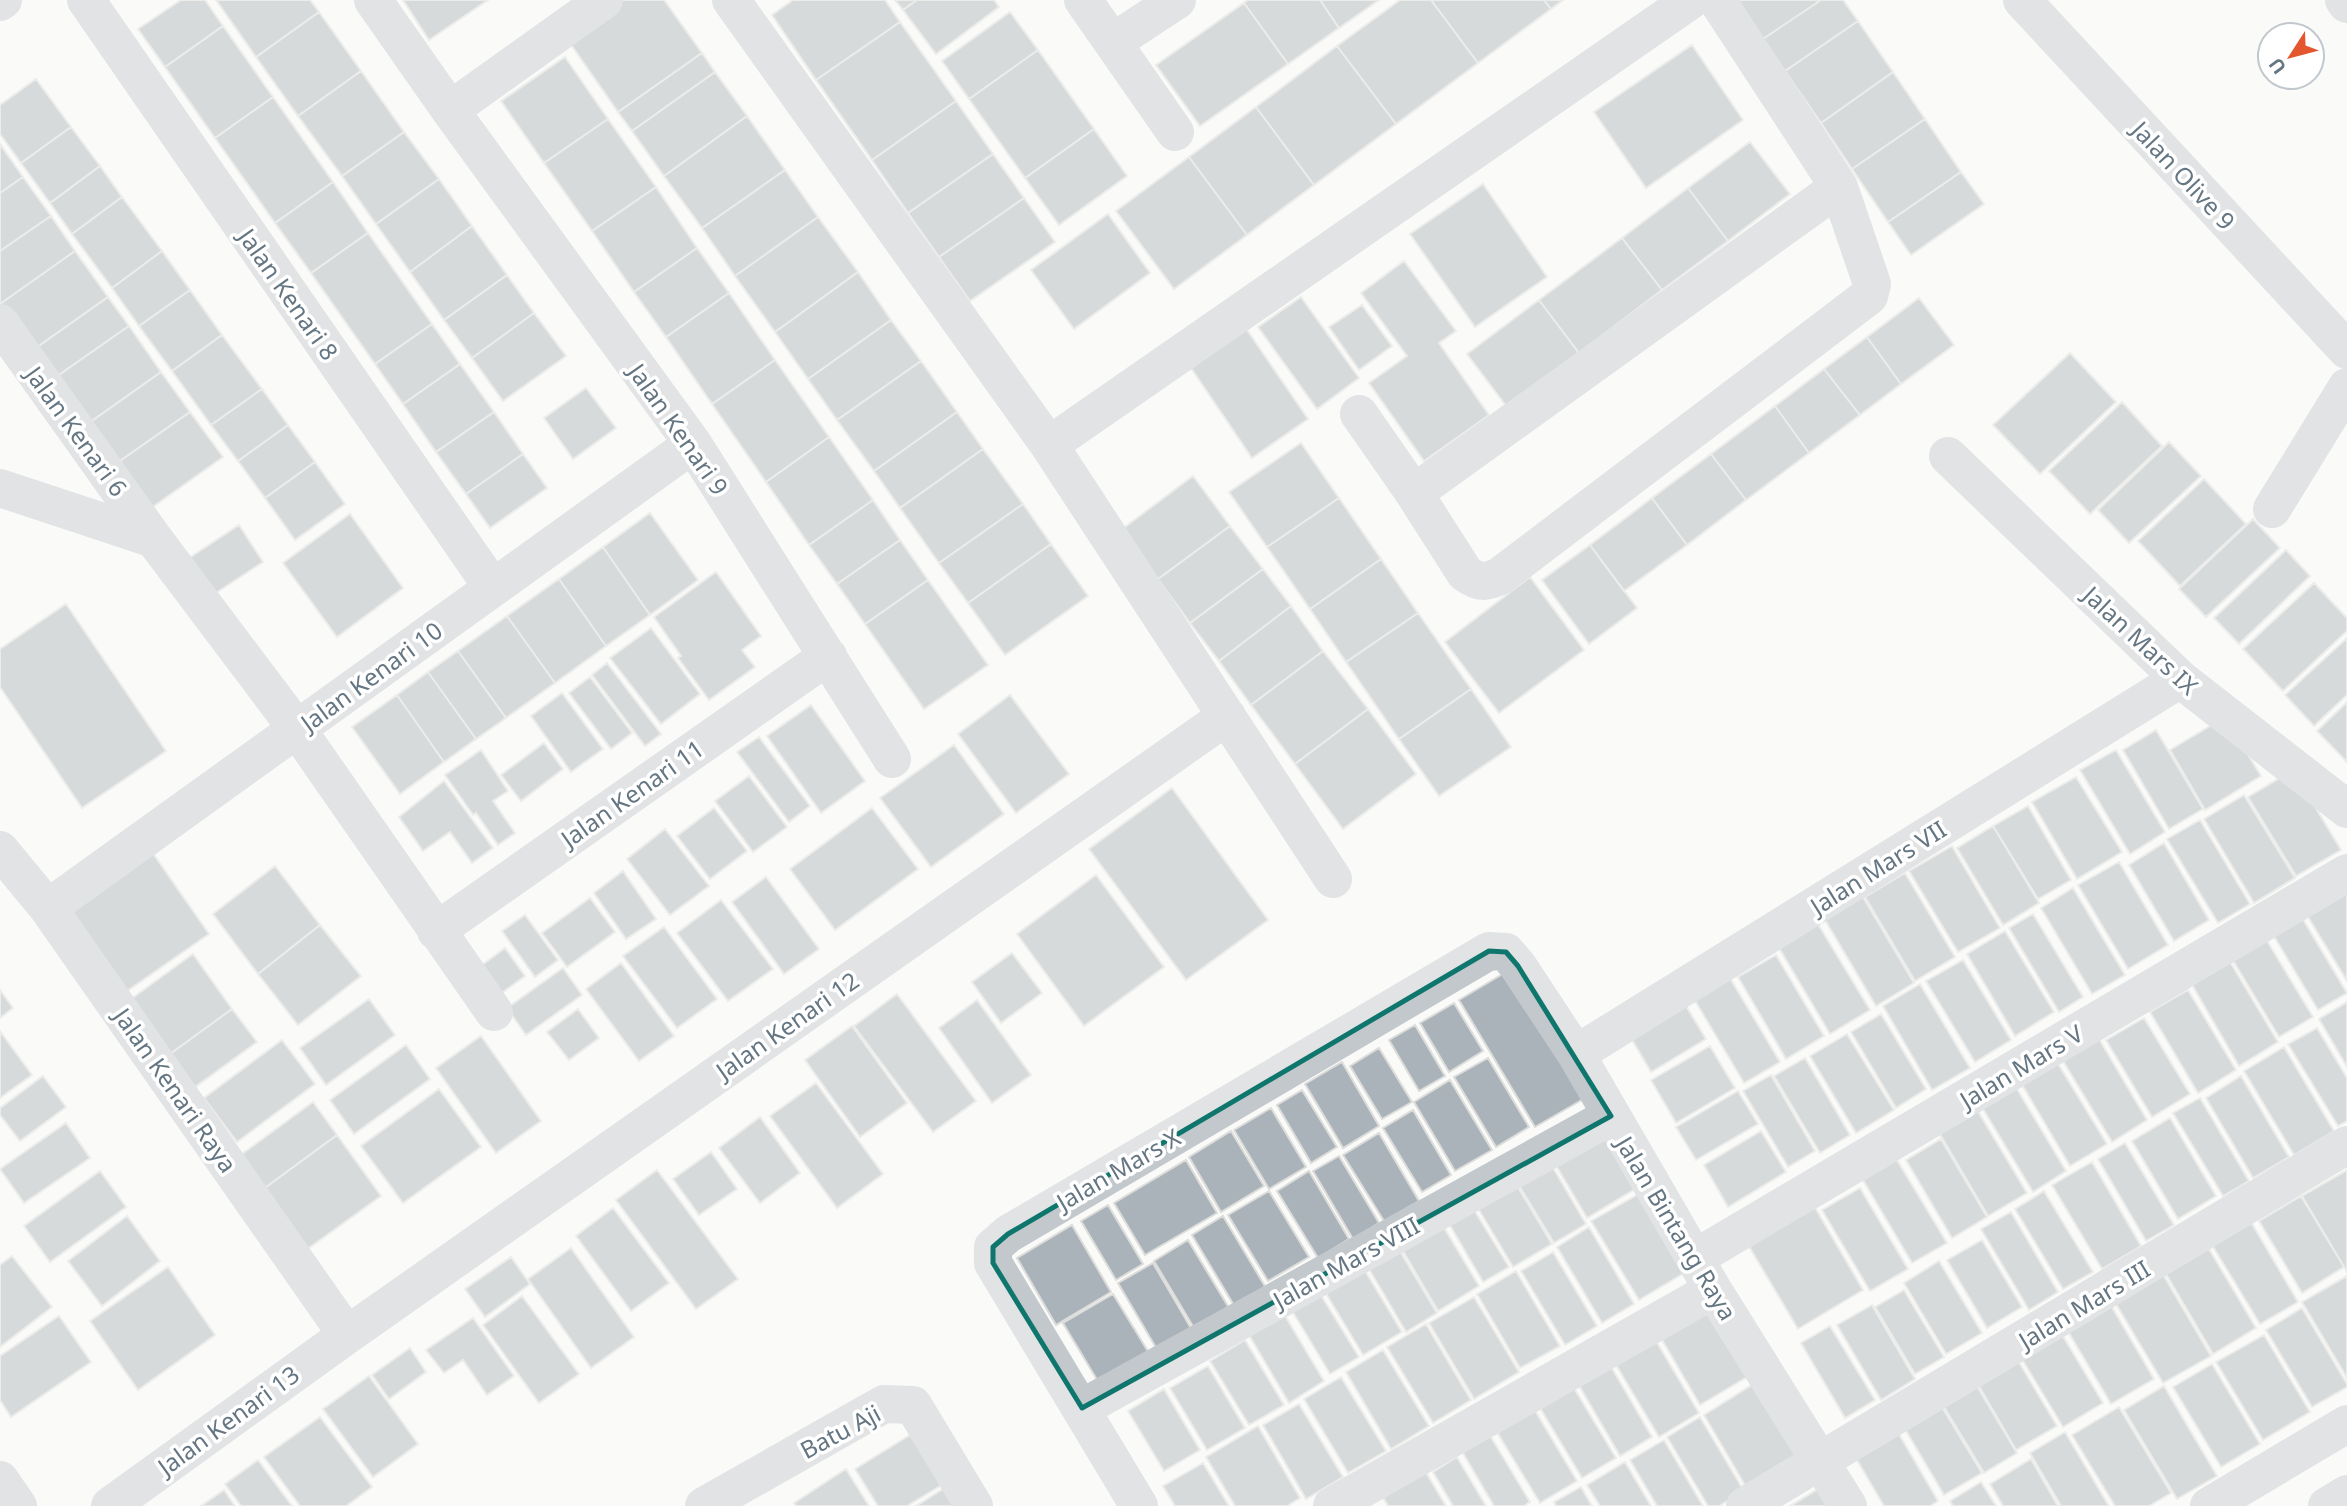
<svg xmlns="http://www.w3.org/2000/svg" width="2347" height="1506" font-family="'Noto Sans',sans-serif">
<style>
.building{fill:#aab3b9;stroke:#dcdcda;stroke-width:2}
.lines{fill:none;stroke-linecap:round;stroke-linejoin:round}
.street{stroke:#c3c8cc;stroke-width:38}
.marked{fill:none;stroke:#0f766e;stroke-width:5;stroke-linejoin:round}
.labels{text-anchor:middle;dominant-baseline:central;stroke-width:7;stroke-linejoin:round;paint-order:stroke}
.street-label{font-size:24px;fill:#657683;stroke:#fff}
</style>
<rect width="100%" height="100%" fill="#fafaf8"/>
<path class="building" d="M181,0H205L223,26L165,67L138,29Z
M216,0H310L319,12L256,57Z
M403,0H488L429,40Z
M615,0H664L702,53L618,112L565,36Z
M793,0H885L900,22L816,80L772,15Z
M895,0H917L903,10Z
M917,0H994L999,7L936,54L903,10Z
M1248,0H1320L1339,28L1288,64L1244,3Z
M1320,0H1379L1339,28Z
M1400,0H1431L1478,63L1396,124L1337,46Z
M1431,0H1544L1551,9L1478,63Z
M1544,0H1563L1551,9Z
M1736,0H1821L1763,39Z
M1821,0H1843L1858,21L1785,71L1763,39Z
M1244,3L1288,64L1200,126L1156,65Z
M319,12L361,71L298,116L256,57Z
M1010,12L1038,50L969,99L942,61Z
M1858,21L1893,72L1821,123L1785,71Z
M900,22L956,101L872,160L816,80Z
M223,26L273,97L215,138L165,67Z
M1692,45L1743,120L1646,188L1594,112Z
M1337,46L1396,124L1314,185L1256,107Z
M1038,50L1094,129L1025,178L969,99Z
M702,53L715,72L632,131L618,112Z
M565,57L608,119L544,163L501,101Z
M361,71L404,132L342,176L298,116Z
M715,72L747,116L664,176L632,131Z
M1893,72L1925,119L1852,169L1821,123Z
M36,79L71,127L21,163L0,134V105Z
M273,97L333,182L275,223L215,138Z
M956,101L993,154L908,213L872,160Z
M1256,107L1314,185L1247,235L1189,157Z
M747,116L785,170L702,228L664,176Z
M608,119L656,187L592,231L544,163Z
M1925,119L1961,172L1888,222L1852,169Z
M71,127L100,166L50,203L21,163Z
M1094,129L1127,176L1059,225L1025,178Z
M404,132L439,179L376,224L342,176Z
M1750,142L1790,194L1728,241L1688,188Z
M0,144L23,177L0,193Z
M993,154L1024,198L939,257L908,213Z
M1189,157L1247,235L1174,289L1116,211Z
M100,166L122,197L72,234L50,203Z
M785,170L818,217L735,276L702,228Z
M1961,172L1984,204L1911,255L1888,222Z
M23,177L51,216L0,251V193Z
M439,179L472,226L410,272L376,224Z
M333,182L368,233L311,273L275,223Z
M1483,184L1547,277L1475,327L1410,234Z
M656,187L697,248L634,292L592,231Z
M1688,188L1728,241L1662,290L1622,238Z
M122,197L162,251L112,288L72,234Z
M1024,198L1055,242L970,301L939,257Z
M1108,214L1150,273L1074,329L1031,270Z
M51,216L75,251L0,304V251Z
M818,217L858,272L775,332L735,276Z
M472,226L507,275L444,320L410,272Z
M368,233L432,324L375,364L311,273Z
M1622,238L1662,290L1579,353L1539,300Z
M697,248L729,293L666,337L634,292Z
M75,251L108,297L33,350L0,304Z
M162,251L190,290L139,326L112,288Z
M1404,261L1456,331L1439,343L1489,415L1424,461L1369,383L1407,356L1361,293Z
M858,272L891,320L808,379L775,332Z
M507,275L534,313L472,358L444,320Z
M190,290L222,335L172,371L139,326Z
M729,293L775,360L712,404L666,337Z
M108,297L129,326L53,379L33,350Z
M1301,297L1359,378L1317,409L1258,327Z
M1919,298L1954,345L1901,384L1867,337Z
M1539,300L1579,353L1507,407L1467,354Z
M1362,305L1392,346L1359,370L1329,327Z
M534,313L566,356L503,401L472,358Z
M891,320L921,361L837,420L808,379Z
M432,324L460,364L403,404L375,364Z
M129,326L161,372L86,425L53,379Z
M1245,327L1308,419L1252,458L1189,365Z
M222,335L262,389L211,425L172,371Z
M1867,337L1901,384L1860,415L1824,369Z
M2070,353L2116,402L2040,474L1993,425Z
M775,360L829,437L766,482L712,404Z
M921,361L957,412L874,471L837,420Z
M460,364L494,412L436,452L403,404Z
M1824,369L1860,415L1809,453L1775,406Z
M161,372L190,412L114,465L86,425Z
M586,388L616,428L573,459L544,418Z
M262,389L288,425L238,461L211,425Z
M2122,402L2162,446L2090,514L2049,471Z
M1775,406L1809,453L1746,500L1711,454Z
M190,412L223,457L147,511L114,465Z
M494,412L523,454L466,494L436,452Z
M957,412L983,449L900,508L874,471Z
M288,425L315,462L265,498L238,461Z
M829,437L873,500L809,545L766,482Z
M2169,442L2201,476L2129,543L2098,510Z
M1301,443L1339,498L1267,547L1229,492Z
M983,449L1023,504L939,563L900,508Z
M523,454L547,488L490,528L466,494Z
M1711,454L1746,500L1687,545L1652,498Z
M315,462L345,504L295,540L265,498Z
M1193,476L1230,526L1158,579L1121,530Z
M2204,479L2246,524L2180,586L2138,541Z
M1339,498L1381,559L1310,609L1267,547Z
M1652,498L1687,545L1624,591L1590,545Z
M873,500L900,540L837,584L809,545Z
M1023,504L1051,544L968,603L939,563Z
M650,513L698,580L650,615L603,547Z
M350,514L403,588L337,637L283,563Z
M2253,519L2280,548L2206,617L2179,589Z
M239,525L263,562L202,602L177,566Z
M1230,526L1263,569L1190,623L1158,579Z
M900,540L928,580L865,624L837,584Z
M1051,544L1088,596L1005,655L968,603Z
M1590,545L1637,608L1589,644L1542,580Z
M603,547L650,615L606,646L559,579Z
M2286,550L2310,576L2239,644L2214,618Z
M1381,559L1418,613L1346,662L1310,609Z
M1263,569L1291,606L1219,661L1190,623Z
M716,572L761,636L742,650L755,667L709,700L678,658L681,656L654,617Z
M1530,577L1584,650L1499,713L1445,642Z
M559,579L606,646L555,683L507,616Z
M928,580L988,665L924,709L865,624Z
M2314,583L2347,618V631L2283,691L2243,649Z
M66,604L166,751L82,808L0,687V649Z
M1291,606L1323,651L1251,705L1219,661Z
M1418,613L1471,689L1399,739L1346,662Z
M507,616L555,683L506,718L458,651Z
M651,628L700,694L661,724L610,658Z
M2347,638V695L2314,726L2285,695Z
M458,651L506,718L476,739L428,672Z
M1323,651L1368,709L1295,764L1251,705Z
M607,663L661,734L645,746L592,675Z
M428,672L476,739L444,762L397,695Z
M590,677L632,733L611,749L569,693Z
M1471,689L1511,747L1439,796L1399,739Z
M562,693L603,749L571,772L531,716Z
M397,695L444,762L400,794L352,727Z
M1010,695L1069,774L1016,813L958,734Z
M2347,702V762L2317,731Z
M811,705L865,781L821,813L767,736Z
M1368,709L1416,774L1343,829L1295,764Z
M2225,717L2261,776L2205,810L2170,750Z
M2156,730L2203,809L2169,829L2123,750Z
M759,737L810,806L789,822L737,752Z
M544,743L563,769L521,801L501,775Z
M954,745L1004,814L931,867L880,798Z
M481,750L508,791L493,801L515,833L498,845L476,813L473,815L445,775Z
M2116,750L2165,832L2130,854L2080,770Z
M2293,770L2341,850L2296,876L2248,797Z
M749,776L787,827L753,852L715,801Z
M2076,777L2122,852L2077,879L2032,802Z
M444,781L493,848L472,863L450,832L423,851L399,817Z
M1172,788L1268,920L1186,980L1089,849Z
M2244,795L2295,878L2254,903L2204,819Z
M2028,806L2071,880L2038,899L1993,826Z
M714,808L747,851L710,879L677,836Z
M872,808L918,869L835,930L790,869Z
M2200,820L2250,904L2218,923L2167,839Z
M1993,826L2039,903L2003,925L1957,848Z
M665,829L709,886L670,915L627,859Z
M145,842L209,934L127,991L63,900Z
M2164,843L2209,920L2174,941L2129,865Z
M1952,846L2000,928L1958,952L1909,871Z
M2119,862L2168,945L2128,969L2078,885Z
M275,866L320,925L258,974L213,914Z
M623,871L656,919L626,939L594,893Z
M1905,873L1955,957L1915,981L1865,897Z
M1096,875L1164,967L1084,1026L1017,934Z
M766,877L819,949L784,974L732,902Z
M2073,888L2125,975L2092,994L2041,908Z
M2347,889V981L2305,912Z
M1863,897L1914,983L1876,1006L1825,920Z
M590,898L615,932L567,967L542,933Z
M721,900L773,969L728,1001L677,933Z
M2033,914L2083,997L2059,1012L2009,928Z
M525,915L558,960L535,977L502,931Z
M2301,916L2347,993L2318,1010L2272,933Z
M1818,924L1870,1010L1830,1034L1779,948Z
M320,925L361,976L298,1025L258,974Z
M664,927L717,999L677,1028L623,956Z
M2005,931L2054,1012L2015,1036L1967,954Z
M2266,939L2313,1017L2279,1037L2232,959Z
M505,948L525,976L498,996L478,968Z
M1012,953L1042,993L1001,1023L972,982Z
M193,954L232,1009L170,1054L131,999Z
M1776,955L1824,1036L1786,1059L1738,977Z
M1963,960L2011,1040L1975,1062L1926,981Z
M2229,960L2278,1042L2239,1066L2191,983Z
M621,963L674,1036L639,1061L586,989Z
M1516,966L1592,1094L1535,1127L1459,1000Z
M563,968L582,995L526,1035L507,1008Z
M1730,978L1780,1062L1744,1083L1694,999Z
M1920,984L1970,1068L1932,1090L1883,1006Z
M0,990L13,1008L0,1018Z
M2188,990L2236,1070L2198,1093L2150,1012Z
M897,994L976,1101L933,1132L854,1026Z
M369,999L395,1035L326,1085L300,1048Z
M977,1000L1031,1075L992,1103L939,1028Z
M2347,1002V1067L2319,1019Z
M1454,1003L1483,1051L1449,1072L1420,1023Z
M1686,1006L1706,1039L1651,1072L1631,1038Z
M232,1009L257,1042L195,1087L170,1054Z
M578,1009L599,1038L569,1060L547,1032Z
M1881,1014L1926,1089L1896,1108L1851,1032Z
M2144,1018L2190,1094L2152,1117L2106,1040Z
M1415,1025L1445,1076L1419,1091L1389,1040Z
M852,1026L907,1103L860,1137L805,1060Z
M2317,1028L2347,1078V1121L2338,1126L2288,1044Z
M0,1031L32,1075L0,1098Z
M1847,1034L1894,1110L1856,1133L1810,1056Z
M481,1036L541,1121L496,1153L436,1068Z
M2099,1039L2147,1120L2112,1142L2063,1061Z
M282,1040L315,1084L237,1142L204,1098Z
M406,1045L430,1079L354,1134L330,1100Z
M1710,1046L1735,1088L1676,1123L1651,1080Z
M2284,1047L2334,1131L2294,1155L2244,1071Z
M1379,1048L1412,1102L1382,1119L1350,1066Z
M1488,1058L1529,1127L1496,1147L1454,1077Z
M1805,1058L1850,1135L1820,1153L1774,1076Z
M1342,1062L1379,1126L1343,1148L1305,1084Z
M2057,1062L2107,1144L2070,1166L2021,1083Z
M1771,1075L1815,1151L1788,1167L1743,1091Z
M43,1076L66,1107L20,1141L0,1115V1108Z
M2241,1076L2289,1157L2253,1178L2206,1098Z
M1450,1080L1492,1150L1455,1171L1414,1102Z
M816,1083L883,1174L837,1208L770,1116Z
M2014,1084L2066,1171L2033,1192L1980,1104Z
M439,1089L481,1147L403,1203L361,1146Z
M1302,1090L1337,1147L1311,1163L1277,1105Z
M1738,1091L1758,1124L1696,1160L1676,1127Z
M2200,1098L2249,1181L2223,1196L2173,1113Z
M313,1102L337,1135L262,1190L238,1157Z
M1271,1108L1306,1167L1269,1189L1234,1130Z
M1976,1108L2027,1193L1988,1216L1938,1131Z
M1413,1110L1451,1175L1422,1192L1383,1128Z
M760,1117L800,1173L760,1203L719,1148Z
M2170,1118L2216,1196L2178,1219L2132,1141Z
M66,1123L90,1158L24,1203L0,1169Z
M1604,1125L1640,1186L1587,1218L1551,1157Z
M1231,1131L1264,1186L1221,1212L1189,1157Z
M1761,1131L1786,1172L1728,1207L1704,1165Z
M1379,1133L1419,1201L1384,1221L1343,1155Z
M337,1135L381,1196L306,1250L262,1190Z
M1941,1139L1987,1217L1952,1238L1906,1160Z
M2125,1143L2174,1225L2146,1241L2098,1159Z
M711,1152L737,1189L699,1215L673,1179Z
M1339,1156L1379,1223L1353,1239L1313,1171Z
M1548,1159L1586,1224L1554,1243L1515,1179Z
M1186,1160L1217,1213L1145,1255L1114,1203Z
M1897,1160L1947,1243L1912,1263L1863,1180Z
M2092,1162L2141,1246L2102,1269L2052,1185Z
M657,1170L738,1279L696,1309L616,1200Z
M2347,1170V1272L2302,1196Z
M100,1171L126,1207L50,1262L24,1226Z
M1309,1171L1349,1239L1318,1258L1277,1191Z
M1515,1182L1552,1244L1513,1267L1476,1205Z
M1860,1188L1908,1269L1870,1291L1822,1210Z
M1269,1191L1309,1257L1268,1281L1228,1215Z
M1644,1191L1691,1269L1639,1300L1591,1221Z
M2044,1191L2093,1272L2063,1289L2015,1209Z
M2301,1196L2344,1267L2302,1293L2259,1221Z
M1813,1204L1863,1290L1798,1329L1747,1243Z
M1108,1205L1143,1264L1116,1280L1081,1221Z
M613,1208L669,1283L631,1311L576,1236Z
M1473,1208L1509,1267L1483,1282L1448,1222Z
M2011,1212L2058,1292L2029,1310L1981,1229Z
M127,1216L160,1261L102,1306L68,1261Z
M1223,1216L1266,1288L1235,1307L1192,1235Z
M1440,1221L1479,1286L1438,1311L1400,1246Z
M2251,1222L2298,1302L2260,1324L2212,1245Z
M1072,1225L1111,1292L1056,1325L1017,1258Z
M1589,1227L1634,1304L1602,1323L1557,1247Z
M1188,1240L1229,1308L1194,1328L1154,1261Z
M1982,1240L2022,1307L1987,1328L1947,1260Z
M1397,1246L1437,1313L1406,1332L1366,1264Z
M571,1248L634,1337L591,1368L528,1279Z
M2209,1249L2256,1328L2213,1354L2166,1274Z
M1553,1252L1597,1326L1565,1345L1521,1271Z
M12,1256L52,1307L0,1347V1265Z
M511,1257L530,1284L485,1317L465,1289Z
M1939,1261L1982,1333L1946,1354L1904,1283Z
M1153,1263L1192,1330L1158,1351L1118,1283Z
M1361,1264L1402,1332L1363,1355L1322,1287Z
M168,1267L215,1335L138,1390L90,1321Z
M1516,1271L1560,1346L1520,1368L1477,1294Z
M2161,1271L2211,1356L2163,1383L2113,1299Z
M2347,1276V1378L2302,1302Z
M1904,1290L1944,1357L1915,1374L1875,1307Z
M1319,1292L1359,1357L1330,1374L1291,1309Z
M1113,1294L1149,1353L1099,1383L1063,1323Z
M522,1296L579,1374L539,1403L483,1325Z
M1474,1297L1519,1372L1474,1399L1429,1323Z
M1716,1299L1759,1370L1700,1405L1658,1333Z
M2109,1302L2154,1379L2111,1404L2066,1328Z
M1872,1305L1915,1379L1881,1400L1837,1325Z
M2302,1308L2347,1384V1387L2312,1407L2266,1330Z
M1284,1314L1324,1381L1289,1403L1249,1335Z
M59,1316L91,1362L11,1417L0,1400V1356Z
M473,1318L514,1376L487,1395L463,1360L444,1373L426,1350Z
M1426,1324L1471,1400L1433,1423L1387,1347Z
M1830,1326L1875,1400L1845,1418L1801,1343Z
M2061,1333L2103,1403L2063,1427L2020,1356Z
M2264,1335L2310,1412L2263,1440L2216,1362Z
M1653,1336L1699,1413L1659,1437L1613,1360Z
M1245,1340L1284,1405L1249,1425L1210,1361Z
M410,1348L426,1372L389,1399L372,1375Z
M1383,1350L1429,1426L1391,1449L1346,1372Z
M2016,1357L2057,1426L2016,1450L1976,1381Z
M1609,1363L1652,1437L1620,1456L1577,1382Z
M2212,1364L2260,1444L2221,1467L2173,1387Z
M1208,1366L1245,1428L1207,1450L1170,1388Z
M369,1376L418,1444L373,1477L323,1409Z
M1341,1377L1386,1451L1348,1473L1304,1399Z
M1763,1378L1806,1451L1746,1487L1704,1415Z
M1975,1383L2017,1453L1984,1473L1941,1402Z
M2164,1386L2217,1476L2177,1499L2124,1410Z
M1574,1388L1616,1458L1582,1478L1540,1408Z
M1164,1389L1200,1450L1164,1471L1128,1411Z
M1530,1402L1577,1481L1540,1503L1492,1424Z
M1939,1402L1982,1473L1944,1495L1902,1424Z
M1299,1404L1343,1477L1306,1499L1263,1425Z
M2119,1407L2171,1493L2149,1506H2115L2072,1435Z
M320,1417L372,1487L346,1506H300L264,1457Z
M1700,1417L1744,1491L1719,1506H1708L1667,1437Z
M1258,1426L1300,1498L1287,1506H1235L1206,1457Z
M1896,1429L1938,1501L1930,1506H1884L1854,1455Z
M918,1430L950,1480L907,1506H878L855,1469Z
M1488,1432L1530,1502L1524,1506H1494L1460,1448Z
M2065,1432L2109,1506H2061L2030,1453Z
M1664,1440L1703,1506H1657L1630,1460Z
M1457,1457L1486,1506H1453L1433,1472Z
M2031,1459L2058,1506H2003L1990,1484Z
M258,1460L292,1506H241L225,1484Z
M1625,1462L1651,1506H1600L1587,1485Z
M1203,1463L1229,1506H1175L1163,1486Z
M846,1469L869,1506H796L794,1503Z
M1424,1469L1446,1506H1388L1381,1494Z
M954,1482L969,1506H916Z
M1981,1482L1996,1506H1953L1950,1501Z
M1581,1487L1592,1506H1556L1554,1502Z
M1820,1488L1830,1506H1790Z
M224,1490L235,1506H201Z"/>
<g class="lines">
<path class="street" d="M86,0L493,588
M373,0L450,110L693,444L892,759
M731,0L1049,445L1333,879
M1083,0L1175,132
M2022,0L2347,350
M2344,0L2347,4
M0,2L3,0
M1113,42L1177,0
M450,110L604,0
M0,323L154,539L297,729L494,1012
M1359,414L1414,493L1465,573C1479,583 1485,583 1500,576L1869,296L1872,284L1839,187L1717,0
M1049,445L1691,0
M1948,456L2180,679L2347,809
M0,488L154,539
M1414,493L1839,187
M2272,509L2347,387
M0,850L48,908L347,1335
M48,908L693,444
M436,931L828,656
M1576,1054L2180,679
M1695,1258L2347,873
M1082,1408L1611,1116
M0,1480L18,1506
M110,1506L347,1335L1227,716
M704,1506L884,1404L913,1405L974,1506
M1139,1506L993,1263V1247L1008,1234L1489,951L1506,952L1518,966L1576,1054L1713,1290L1848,1506
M1332,1506L1713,1290
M1745,1506L2347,1145
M2209,1506L2347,1424
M2327,1506L2347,1494"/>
</g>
<path d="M0 0H2347V1506H0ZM1489,951L1506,952L1518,966L1611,1116L1082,1408L993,1263V1247L1008,1234Z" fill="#fafaf8" fill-opacity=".55" fill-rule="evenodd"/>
<path class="marked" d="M1489,951L1506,952L1518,966L1611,1116L1082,1408L993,1263V1247L1008,1234Z"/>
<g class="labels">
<g class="street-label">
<text transform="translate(2184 175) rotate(47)">Jalan Olive 9</text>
<text transform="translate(289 294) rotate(55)">Jalan Kenari 8</text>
<text transform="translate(679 429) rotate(55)">Jalan Kenari 9</text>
<text transform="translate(77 431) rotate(54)">Jalan Kenari 6</text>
<text transform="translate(2141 640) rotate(43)">Jalan Mars IX</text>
<text transform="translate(371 676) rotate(-36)">Jalan Kenari 10</text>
<text transform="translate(632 793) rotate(-35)">Jalan Kenari 11</text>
<text transform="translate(1878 867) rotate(-32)">Jalan Mars VII</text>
<text transform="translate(787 1025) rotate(-35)">Jalan Kenari 12</text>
<text transform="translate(2021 1066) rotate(-31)">Jalan Mars V</text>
<text transform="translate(176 1090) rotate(55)">Jalan Kenari Raya</text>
<text transform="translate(1118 1169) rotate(-30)">Jalan Mars X</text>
<text transform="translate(1677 1228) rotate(59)">Jalan Bintang Raya</text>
<text transform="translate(1346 1262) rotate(-29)">Jalan Mars VIII</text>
<text transform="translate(2084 1304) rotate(-31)">Jalan Mars III</text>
<text transform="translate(228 1420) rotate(-36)">Jalan Kenari 13</text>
<text transform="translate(840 1431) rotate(-28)">Batu Aji</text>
</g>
</g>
<g transform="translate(2291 56) rotate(234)"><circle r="33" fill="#ffffff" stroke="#c1c8cd" stroke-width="2"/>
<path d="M0-5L12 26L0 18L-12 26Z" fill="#e4572e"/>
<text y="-10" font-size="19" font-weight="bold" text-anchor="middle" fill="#657683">U</text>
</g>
</svg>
